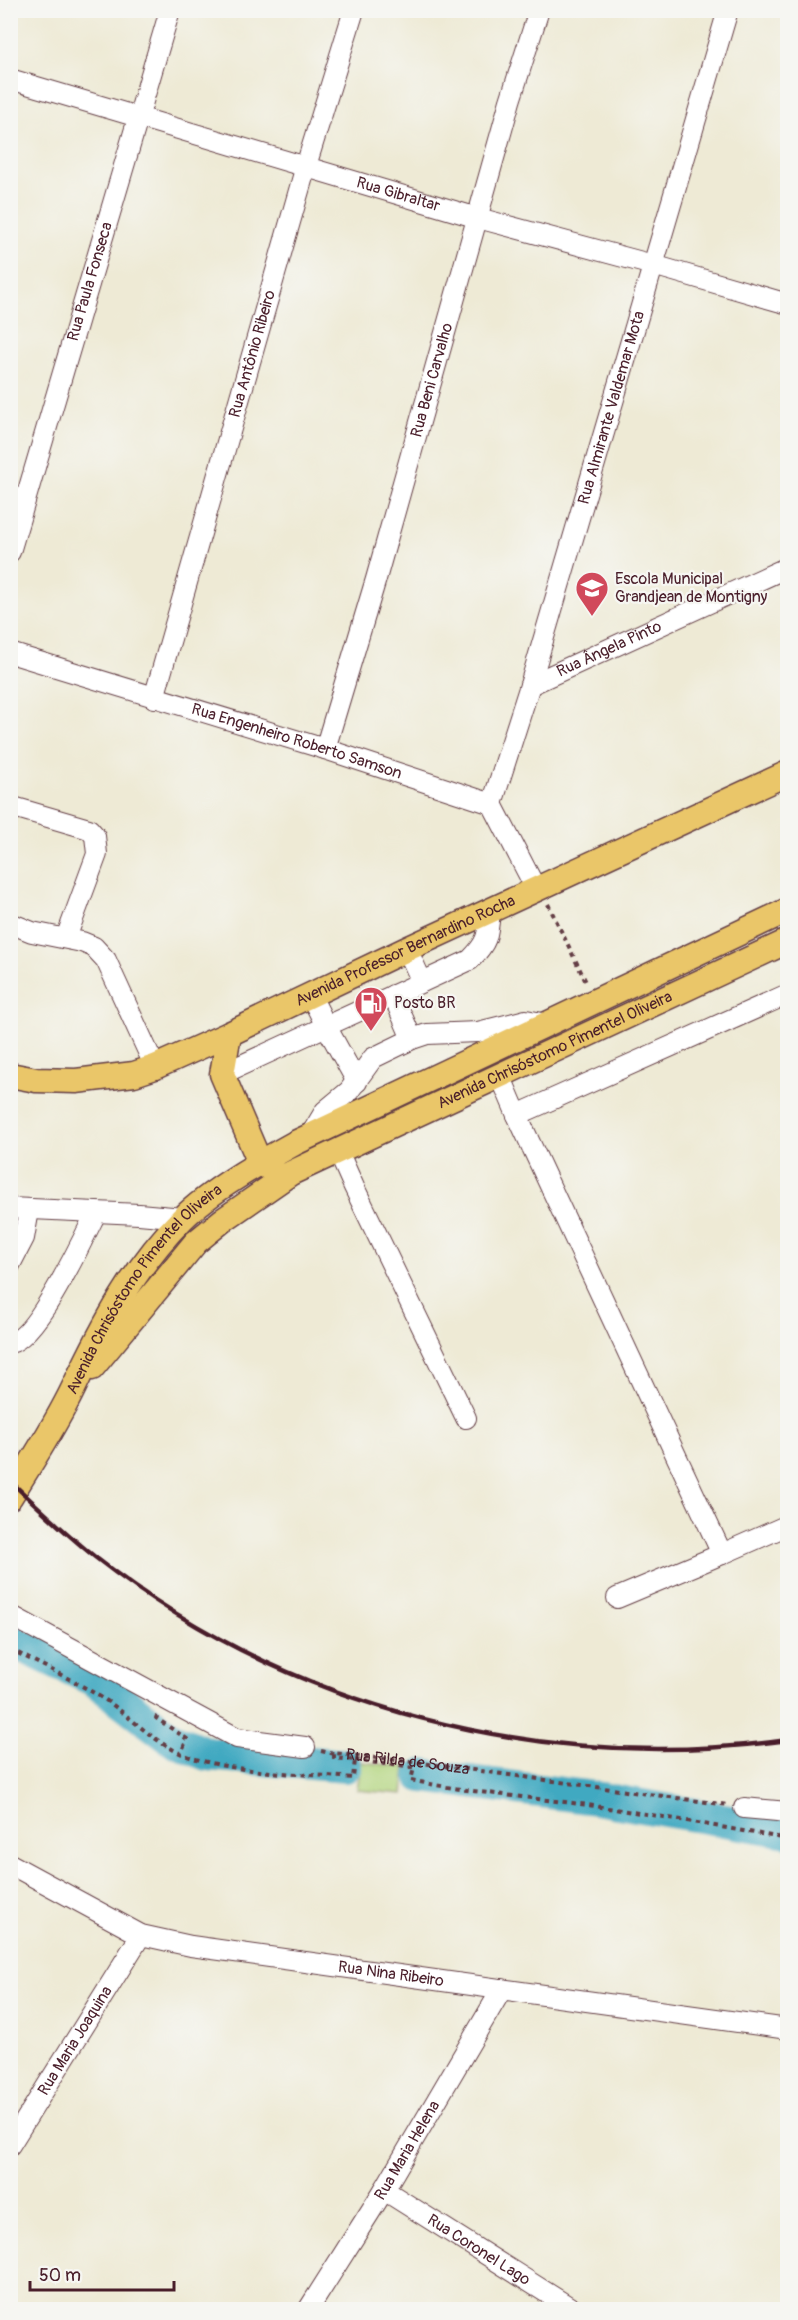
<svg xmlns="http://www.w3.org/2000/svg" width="798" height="2320" font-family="Pangolin,sans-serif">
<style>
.green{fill:#b1d47c;stroke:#7e7a54;stroke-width:1.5}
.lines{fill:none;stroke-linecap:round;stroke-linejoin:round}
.river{stroke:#41a9c1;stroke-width:34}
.minor-casing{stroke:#633d44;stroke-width:22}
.major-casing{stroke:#633d44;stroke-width:27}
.path{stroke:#633d44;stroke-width:4;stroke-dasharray:4.5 4.5;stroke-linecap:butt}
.minor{stroke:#fff;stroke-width:20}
.major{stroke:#eac669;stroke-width:24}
.rail{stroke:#4a1f2b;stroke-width:4.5}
.labels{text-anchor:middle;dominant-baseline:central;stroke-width:4.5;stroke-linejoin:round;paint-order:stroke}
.street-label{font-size:16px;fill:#4a1f2b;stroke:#f6f6f2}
.poi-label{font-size:16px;fill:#4a1f2b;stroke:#f6f6f2;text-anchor:start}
</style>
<rect width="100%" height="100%" fill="#f6f6f2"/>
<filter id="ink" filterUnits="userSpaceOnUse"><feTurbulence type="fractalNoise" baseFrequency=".0167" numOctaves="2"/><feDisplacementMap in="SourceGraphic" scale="12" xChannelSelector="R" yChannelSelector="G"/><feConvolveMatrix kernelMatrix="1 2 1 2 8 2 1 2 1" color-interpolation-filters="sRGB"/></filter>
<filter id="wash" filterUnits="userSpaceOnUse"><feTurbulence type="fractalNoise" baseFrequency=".008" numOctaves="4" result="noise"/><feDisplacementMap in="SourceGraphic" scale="24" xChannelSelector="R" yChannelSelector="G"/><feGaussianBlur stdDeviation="1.35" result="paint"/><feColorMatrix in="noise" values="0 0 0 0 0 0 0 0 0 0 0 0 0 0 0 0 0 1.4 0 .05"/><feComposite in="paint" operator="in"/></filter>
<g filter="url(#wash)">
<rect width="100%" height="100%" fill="#eeead5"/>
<path class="green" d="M361,1762L406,1767L403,1794L357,1790Z"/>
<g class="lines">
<path class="river" d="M10,1640L95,1680L172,1739L207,1754L345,1766
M422,1776L595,1798L788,1831"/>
</g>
</g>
<g filter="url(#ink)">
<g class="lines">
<defs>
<g id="minor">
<path id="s2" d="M10,79L478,218L653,265L788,304"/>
<path id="s3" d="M10,552L170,10"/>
<path id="s4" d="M10,653L325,749L492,804L536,889"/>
<path id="s5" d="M530,685L788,567"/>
<path id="s6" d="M154,698L306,166L354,10"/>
<path id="s7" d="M325,749L376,579L510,101L539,10"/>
<path id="s8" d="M492,804L530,685L728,10"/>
<path d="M10,806L89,829L95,836L97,854L66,938"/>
<path d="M10,923L32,932L82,942L94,947L106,960L155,1067"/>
<path d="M407,949L422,982"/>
<path d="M393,995L412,1039"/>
<path d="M311,996L326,1026L357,1082"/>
<path d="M222,1074L470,960C488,942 488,936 490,910"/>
<path d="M500,1075L517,1115L788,994"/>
<path d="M517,1115L722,1554L788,1525"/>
<path d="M310,1136L325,1111L349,1091L373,1058L412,1039L427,1034L478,1032L526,1020L548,1024"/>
<path d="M338,1151L354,1187L466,1418"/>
<path d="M10,1208L139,1214L183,1218"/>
<path d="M10,1265L24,1238L29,1210"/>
<path d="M10,1343C37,1338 83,1239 96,1213"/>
<path d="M617,1598L722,1554"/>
<path d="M10,1615L237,1738L305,1747"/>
<path d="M744,1808L788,1812"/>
<path id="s9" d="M10,1864L141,1935L191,1946L788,2029"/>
<path id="s10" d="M10,2145L141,1935"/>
<path id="s11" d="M384,2190L574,2310"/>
<path id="s12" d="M308,2310L384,2190L502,1989"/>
</g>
<g id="major">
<path d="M229,1034L222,1074L260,1163L272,1170"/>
<path id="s13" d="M10,1075L36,1080L76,1081L134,1074L155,1067L229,1034L407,949L788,773"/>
<path id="s14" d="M92,1368L196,1242L223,1220L291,1173L788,941"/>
<path id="s15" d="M10,1497C32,1461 56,1425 74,1387C103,1326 134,1267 182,1219C211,1190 259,1163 295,1143L788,910"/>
</g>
</defs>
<use href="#minor" class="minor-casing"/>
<use href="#major" class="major-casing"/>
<g class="path">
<path d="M548,904L587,984"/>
<path id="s1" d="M10,1649C43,1666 76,1681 107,1701C135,1720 157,1746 190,1757C241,1774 299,1773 353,1778L355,1760L334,1758V1753L422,1763L728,1805"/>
<path d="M157,1716L156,1718L187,1739L181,1753"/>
<path d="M321,1751L335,1754"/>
<path d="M355,1760L414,1768L411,1780C469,1793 529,1797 588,1805C655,1815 721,1827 788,1839"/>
</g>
<use href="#minor" class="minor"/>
<use href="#major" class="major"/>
<path class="rail" d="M10,1481C38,1507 65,1533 95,1557C290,1710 543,1774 788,1740"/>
</g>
</g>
<defs>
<symbol id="school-pin" viewBox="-11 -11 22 30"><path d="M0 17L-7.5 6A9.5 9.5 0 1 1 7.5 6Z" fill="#d1495b" stroke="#f6f6f2"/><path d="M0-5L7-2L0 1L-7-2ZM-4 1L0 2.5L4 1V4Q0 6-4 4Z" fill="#fff"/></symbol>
<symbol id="fuel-pin" viewBox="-11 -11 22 30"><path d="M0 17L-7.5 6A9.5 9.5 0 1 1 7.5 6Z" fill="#d1495b" stroke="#f6f6f2"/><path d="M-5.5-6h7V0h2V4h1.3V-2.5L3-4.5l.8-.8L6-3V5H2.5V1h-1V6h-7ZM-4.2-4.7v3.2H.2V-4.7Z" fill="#fff"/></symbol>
</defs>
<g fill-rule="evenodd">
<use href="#school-pin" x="573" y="569" width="38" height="52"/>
<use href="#fuel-pin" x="352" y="984" width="38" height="52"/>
</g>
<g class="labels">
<g class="street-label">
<text stroke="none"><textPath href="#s2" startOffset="405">Rua Gibraltar</textPath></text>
<text stroke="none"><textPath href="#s3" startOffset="282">Rua Paula Fonseca</textPath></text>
<text stroke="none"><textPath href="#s6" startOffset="358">Rua Antônio Ribeiro</textPath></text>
<text stroke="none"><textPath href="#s7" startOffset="384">Rua Beni Carvalho</textPath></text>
<text stroke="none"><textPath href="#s8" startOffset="414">Rua Almirante Valdemar Mota</textPath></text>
<text stroke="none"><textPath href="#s5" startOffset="87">Rua Ângela Pinto</textPath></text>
<text stroke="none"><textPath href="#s4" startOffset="300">Rua Engenheiro Roberto Samson</textPath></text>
<text stroke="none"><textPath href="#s13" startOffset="423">Avenida Professor Bernardino Rocha</textPath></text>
<text stroke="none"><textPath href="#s14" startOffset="572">Avenida Chrisóstomo Pimentel Oliveira</textPath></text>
<text stroke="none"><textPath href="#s15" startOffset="249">Avenida Chrisóstomo Pimentel Oliveira</textPath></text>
<text stroke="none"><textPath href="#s1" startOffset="494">Rua Rilda de Souza</textPath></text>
<text stroke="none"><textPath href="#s9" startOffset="402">Rua Nina Ribeiro</textPath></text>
<text stroke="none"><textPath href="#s10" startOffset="123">Rua Maria Joaquina</textPath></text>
<text stroke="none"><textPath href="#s12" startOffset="188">Rua Maria Helena</textPath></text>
<text stroke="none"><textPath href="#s11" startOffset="112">Rua Coronel Lago</textPath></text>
</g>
<g class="poi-label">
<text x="615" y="579">Escola Municipal<tspan x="615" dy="18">Grandjean de Montigny</tspan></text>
<text x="394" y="1003">Posto BR</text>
</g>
</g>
<rect width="798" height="2320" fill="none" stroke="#f6f6f2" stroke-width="36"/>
<path d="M30 2281v9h144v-9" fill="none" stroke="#4a1f2b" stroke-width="3"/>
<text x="39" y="2281" font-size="18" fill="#4a1f2b" stroke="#f6f6f2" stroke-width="4.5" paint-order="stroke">50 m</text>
</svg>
